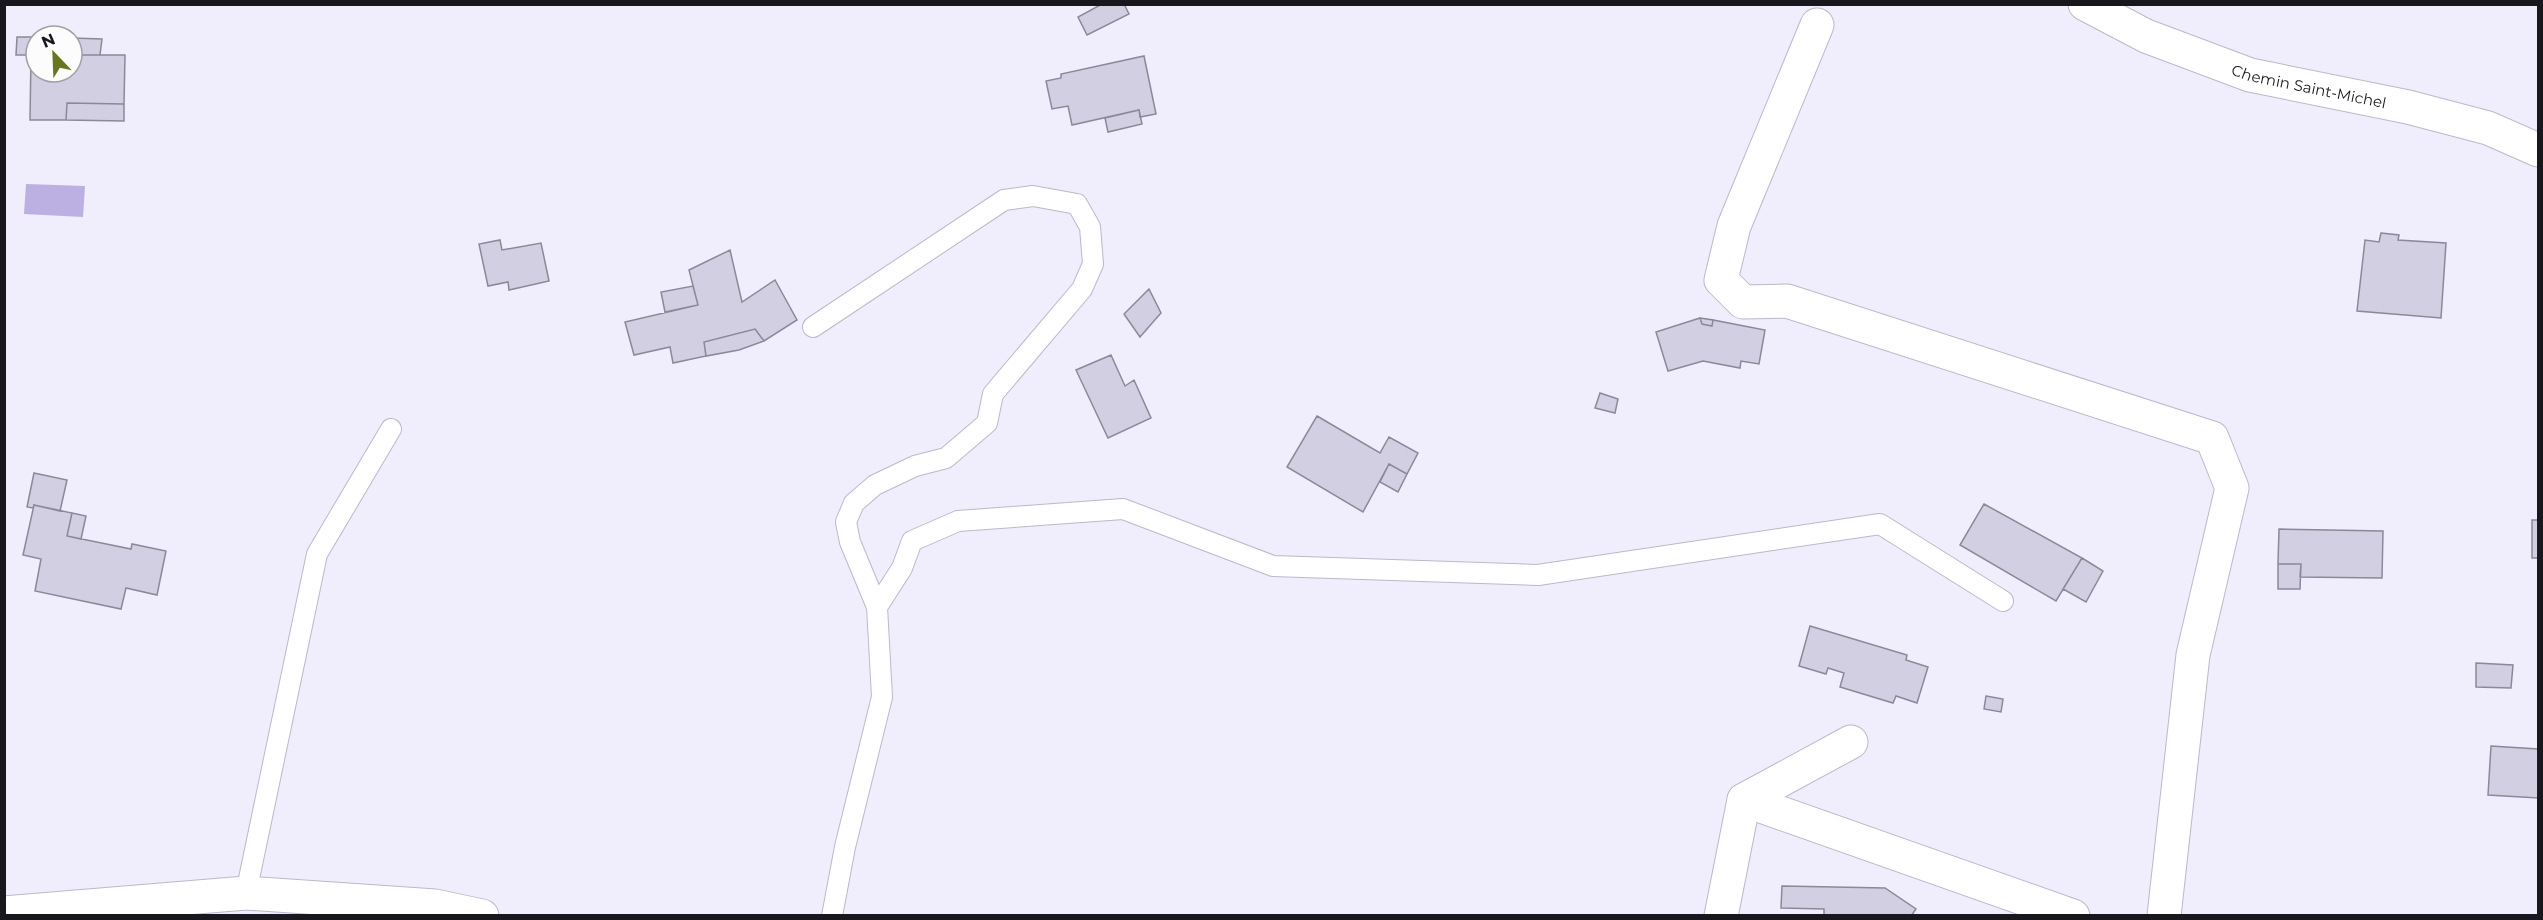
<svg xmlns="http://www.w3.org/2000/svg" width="2543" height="920" font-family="Montserrat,sans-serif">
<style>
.water{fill:#bcb0e2}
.building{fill:#d3cfe2;stroke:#8c8899;stroke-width:1.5}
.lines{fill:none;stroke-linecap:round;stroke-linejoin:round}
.lane-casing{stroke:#bcb8cb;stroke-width:22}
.street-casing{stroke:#bcb8cb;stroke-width:35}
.secondary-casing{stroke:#bcb8cb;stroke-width:35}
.lane{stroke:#fff;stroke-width:20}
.street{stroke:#fff;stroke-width:33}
.secondary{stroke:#fff;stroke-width:33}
.labels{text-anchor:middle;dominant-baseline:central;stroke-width:5;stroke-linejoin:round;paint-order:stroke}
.street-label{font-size:15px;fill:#19171e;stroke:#fcfcfc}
</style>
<rect width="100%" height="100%" fill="#f0edfc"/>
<path class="water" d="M26,184L85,186L83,217L24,214Z"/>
<path class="building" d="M1102,4H1124L1129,14L1087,35L1078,17Z
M17,37H36V55H16Z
M72,38L102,39L100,55H72Z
M31,55H36V72H72V55H125L124,104L67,103L66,120H30Z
M1144,56L1156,114L1140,117L1139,110L1072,125L1068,106L1052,109L1046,81L1061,78V74Z
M67,103L124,104V121L66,120Z
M1139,110L1142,124L1108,132L1105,118Z
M2381,233L2399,235L2398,240L2446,243L2441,318L2357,311L2365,240L2379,242Z
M500,240L502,250L541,243L549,281L509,290L508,282L488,286L479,244Z
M730,250L742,302L775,280L797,320L764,341L755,329L704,342L706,356L673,363L670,347L634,355L625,322L698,305L689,270Z
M693,286L698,305L665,312L661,292Z
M1149,289L1161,313L1140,337L1124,314Z
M1700,318L1702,324L1712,326L1713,320L1765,330L1759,364L1741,361L1740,368L1703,361L1668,371L1656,332Z
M1700,318L1713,320L1712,326L1702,324Z
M755,329L764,341L739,350L706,356L704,342Z
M1111,355L1125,386L1134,380L1151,418L1108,438L1076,370Z
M1600,393L1618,399L1615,413L1595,408Z
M1317,416L1380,453L1389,437L1418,453L1407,474L1389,464L1363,512L1287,467Z
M1389,464L1407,474L1398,492L1380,482Z
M34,473L67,480L60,511L34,505L33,508L27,507Z
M1984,504L2082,558L2056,601L1960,545Z
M34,505L72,513L67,536L131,549L132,544L166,551L157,595L126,588L121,609L35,591L41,559L23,555Z
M72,513L86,516L81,539L67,536Z
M2532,520H2538V558H2532Z
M2279,529L2383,531L2382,578L2300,577L2301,564H2278Z
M2082,558L2103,571L2086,602L2063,589Z
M2278,564H2301L2300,589H2278Z
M1810,626L1907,655L1906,660L1928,667L1917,703L1896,696L1893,703L1840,687L1844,673L1828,668L1826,674L1799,666Z
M2476,663L2513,665L2511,688L2476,687Z
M1986,696L2003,699L2001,712L1984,709Z
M2491,746L2538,749V798L2488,795Z
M1782,886L1885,888L1916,909L1911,916H1824V909L1781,908Z"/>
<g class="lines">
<defs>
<path id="lane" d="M813,327L1004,200L1033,196L1077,204L1090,227L1093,264L1082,289L993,394L987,423L946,458L915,466L875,485L854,503L846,522L850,542L877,607L882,697L845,847L832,916
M877,607L902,568L912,541L958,521L1123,509L1273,566L1538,575L1880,524L2003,601
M246,893L317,554L391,429"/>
<g id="street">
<path id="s1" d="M2085,4L2146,36L2250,75L2408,107L2488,128L2538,150"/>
<path d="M1817,25L1734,226L1721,280L1743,302L1787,301L2212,438L2232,488L2193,655L2164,916"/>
<path d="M1744,800L2073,916"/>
<path d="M1721,916L1744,800L1851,742"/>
</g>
<path id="secondary" d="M4,913L246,893L435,906L482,916"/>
</defs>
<use href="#lane" class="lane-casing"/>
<use href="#street" class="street-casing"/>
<use href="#secondary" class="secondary-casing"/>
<use href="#lane" class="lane"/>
<use href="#street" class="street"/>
<use href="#secondary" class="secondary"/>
</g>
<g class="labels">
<g class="street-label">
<text stroke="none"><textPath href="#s1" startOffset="240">Chemin Saint-Michel</textPath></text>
</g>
</g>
<rect width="2543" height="920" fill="none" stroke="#19171e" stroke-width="12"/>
<g transform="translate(54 54) rotate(337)"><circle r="28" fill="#fcfcfc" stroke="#a1a0a3" stroke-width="1.5"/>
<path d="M0-4.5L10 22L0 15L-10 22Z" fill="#6a751f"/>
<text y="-9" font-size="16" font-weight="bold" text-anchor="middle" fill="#19171e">N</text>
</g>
</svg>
